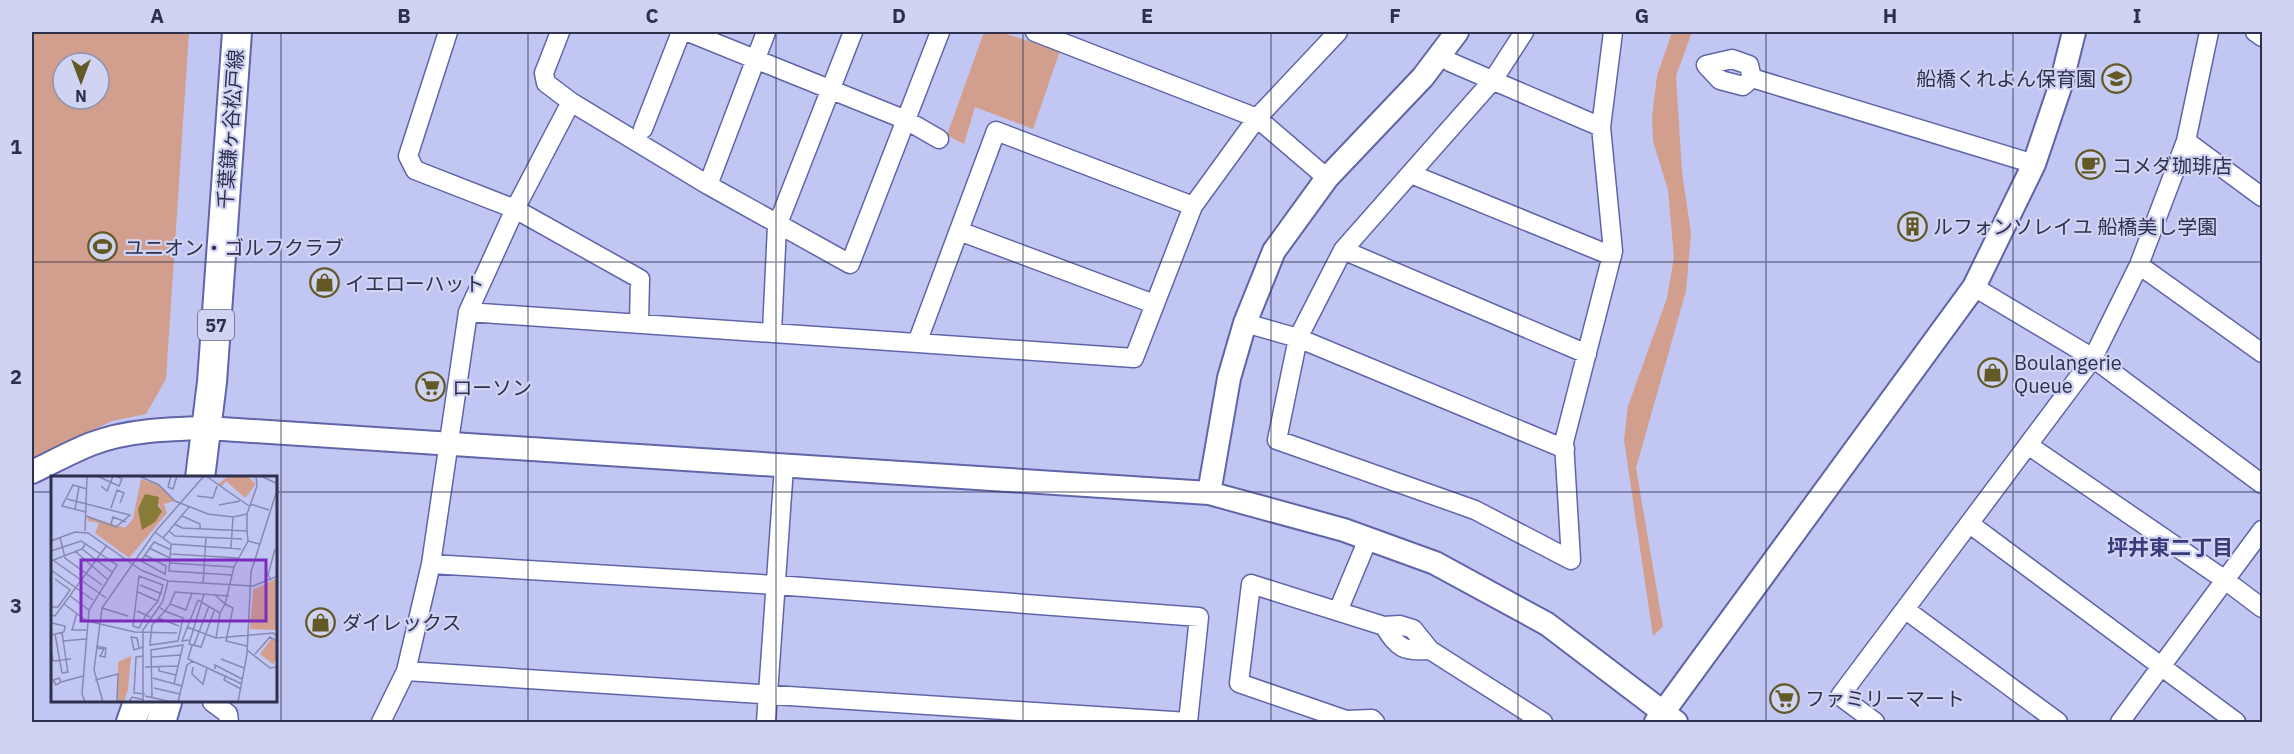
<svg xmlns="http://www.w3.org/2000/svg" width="2294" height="754" font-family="'IBM Plex Sans','Noto Sans JP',sans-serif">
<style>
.green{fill:#d29e8d;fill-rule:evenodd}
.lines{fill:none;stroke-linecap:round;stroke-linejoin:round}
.minor-casing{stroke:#6165a8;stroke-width:21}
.tertiary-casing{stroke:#6165a8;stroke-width:26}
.primary-casing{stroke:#6165a8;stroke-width:32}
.minor{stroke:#fff;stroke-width:18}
.tertiary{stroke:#fff;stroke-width:22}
.primary{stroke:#fff;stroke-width:28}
.grid{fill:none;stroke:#2e314e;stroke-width:1.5;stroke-opacity:0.55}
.labels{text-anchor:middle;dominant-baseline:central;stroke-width:4.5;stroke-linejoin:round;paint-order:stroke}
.shield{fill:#d0d4f2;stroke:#5f627f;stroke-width:1.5}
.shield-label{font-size:18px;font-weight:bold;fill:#2e314e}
.poi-label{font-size:20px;fill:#2e314e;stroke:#d0d4f2;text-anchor:start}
.street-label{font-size:20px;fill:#2e314e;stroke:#d0d4f2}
.neighbourhood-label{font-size:21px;font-weight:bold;fill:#393a79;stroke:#d0d4f2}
.inset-road{fill:none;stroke:#868ab1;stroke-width:1.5}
.view{fill:#7b2cbf;fill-opacity:0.15;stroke:#7b2cbf;stroke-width:3}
.inset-edge{fill:none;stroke:#2e314e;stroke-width:3}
.neatline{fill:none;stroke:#2e314e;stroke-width:2}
.grid-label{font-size:20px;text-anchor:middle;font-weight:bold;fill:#2e314e}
</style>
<rect width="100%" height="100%" fill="#c1c6f3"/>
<path class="green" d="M32,32H189L166,379L146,414L112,421L32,458ZM63,63H99V99H63Z
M984,32H1000L1060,51L1033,129L975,107L964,144L947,135Z
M1672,32H1692L1676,76L1682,172L1691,233L1686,291L1636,468L1663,626L1653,636L1624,440L1628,406L1667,298L1674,257L1668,190L1653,141L1652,117L1657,76Z"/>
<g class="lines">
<defs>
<path id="minor" d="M560,32L544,73L546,83L571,102
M688,32L906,120L939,139
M1035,32L1257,118L1327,178
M1524,32L1493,80L1343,250L1298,338L1277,440L1475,510L1571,560L1564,442L1613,251L1601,127L1613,32
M2255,32L2262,37
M1440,55L1450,62L1601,127
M1752,78L1749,65L1732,59L1706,65L1720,80L1743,86L1752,78L2034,164
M643,129L681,32
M2186,141L2262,197
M1411,174L1612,256
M708,185L766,32
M959,231L1154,304
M1343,250L1587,354
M2139,265L2262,353
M1974,287L2093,358L2262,484
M468,312L1134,358L1193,206L1257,118L1338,32
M639,322L640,279L515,209L571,102L708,185L850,264L940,32
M1245,323L1298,338L1565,449
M772,332L777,226L853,32
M917,343L996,131L1193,206
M2028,445L2225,580L2262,608
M1970,524L2236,722
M431,564L776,585L1199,617L1188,722
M1906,610L2058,722
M1338,611L1368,539
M1384,626C1398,648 1403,652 1430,650
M406,671L1188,722
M212,702L228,714L229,722
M381,722L406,671L431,564L468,312L515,209L415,170L408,156L448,32
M766,722L784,467
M1375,722L1372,719L1346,720L1239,683L1251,584L1384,626L1400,625L1413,629L1430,650L1543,722
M1875,722L1840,696L2093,358L2139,265L2186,141L2209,32
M2120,722L2262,530"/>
<path id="tertiary" d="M32,472C51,463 71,452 91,444C128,430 168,429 207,428L1209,493L1344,530L1435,563L1547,624L1676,722
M1209,493L1229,378L1245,323L1274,251L1327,178L1423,77L1457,32
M1656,722L1974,287L2034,164L2061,84L2074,32"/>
<path id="primary" d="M200,478L212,382L237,32
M131,722L138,702
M161,722L167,702"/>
</defs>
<use href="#minor" class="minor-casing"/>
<use href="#tertiary" class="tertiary-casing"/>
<use href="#primary" class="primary-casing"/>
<use href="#minor" class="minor"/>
<use href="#tertiary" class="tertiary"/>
<use href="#primary" class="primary"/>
</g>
<path class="grid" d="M281,32V722M528,32V722M776,32V722M1023,32V722M1271,32V722M1518,32V722M1766,32V722M2013,32V722M32,262H2262M32,492H52M276,492H2262"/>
<defs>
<symbol id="school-ring" viewBox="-11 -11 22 22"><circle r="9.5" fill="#d0d4f2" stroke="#625925" stroke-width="1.5"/><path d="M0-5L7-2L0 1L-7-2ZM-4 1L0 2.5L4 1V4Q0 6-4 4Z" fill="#625925"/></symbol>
<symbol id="cafe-ring" viewBox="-11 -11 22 22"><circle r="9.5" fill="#d0d4f2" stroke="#625925" stroke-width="1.5"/><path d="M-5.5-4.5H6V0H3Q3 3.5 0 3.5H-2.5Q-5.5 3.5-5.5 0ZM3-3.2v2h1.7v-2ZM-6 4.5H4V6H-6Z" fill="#625925"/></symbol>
<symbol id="building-ring" viewBox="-11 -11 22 22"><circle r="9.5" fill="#d0d4f2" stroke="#625925" stroke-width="1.5"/><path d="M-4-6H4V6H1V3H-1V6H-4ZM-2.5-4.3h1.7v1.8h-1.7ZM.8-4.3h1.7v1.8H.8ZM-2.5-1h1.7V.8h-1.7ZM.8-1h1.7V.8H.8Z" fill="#625925"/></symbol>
<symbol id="stadium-ring" viewBox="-11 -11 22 22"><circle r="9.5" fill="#d0d4f2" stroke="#625925" stroke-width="1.5"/><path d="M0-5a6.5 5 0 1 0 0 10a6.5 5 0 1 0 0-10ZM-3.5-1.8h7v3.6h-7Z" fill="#625925"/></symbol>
<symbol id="shop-ring" viewBox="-11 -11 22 22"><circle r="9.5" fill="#d0d4f2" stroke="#625925" stroke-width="1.5"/><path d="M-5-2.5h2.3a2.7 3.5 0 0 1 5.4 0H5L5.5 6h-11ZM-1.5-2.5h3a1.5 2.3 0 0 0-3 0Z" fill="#625925"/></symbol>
<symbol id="supermarket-ring" viewBox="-11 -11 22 22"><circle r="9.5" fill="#d0d4f2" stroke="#625925" stroke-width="1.5"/><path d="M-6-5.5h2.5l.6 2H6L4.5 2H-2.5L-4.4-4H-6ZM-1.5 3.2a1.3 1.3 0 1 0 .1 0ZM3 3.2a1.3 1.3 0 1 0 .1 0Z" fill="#625925"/></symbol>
</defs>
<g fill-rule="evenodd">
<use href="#school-ring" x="2100" y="62" width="33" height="33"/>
<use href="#cafe-ring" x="2074" y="148" width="33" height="33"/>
<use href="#building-ring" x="1896" y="210" width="33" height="33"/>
<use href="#stadium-ring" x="86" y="230" width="33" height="33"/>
<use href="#shop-ring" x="308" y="266" width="33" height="33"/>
<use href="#shop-ring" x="1976" y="356" width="33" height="33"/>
<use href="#supermarket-ring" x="414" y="370" width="33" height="33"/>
<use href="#shop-ring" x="304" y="606" width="33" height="33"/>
<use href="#supermarket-ring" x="1768" y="682" width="33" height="33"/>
</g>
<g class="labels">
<rect class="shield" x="198" y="310" width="36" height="30" rx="4.5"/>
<g class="shield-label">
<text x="216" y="325">57</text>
</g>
<g class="poi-label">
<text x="2096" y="78" text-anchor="end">船橋くれよん保育園</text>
<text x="2112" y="165">コメダ珈琲店</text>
<text x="1933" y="226">ルフォンソレイユ 船橋美し学園</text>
<text x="124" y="247">ユニオン・ゴルフクラブ</text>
<text x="345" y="283">イエローハット</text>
<text x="2014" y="362">Boulangerie<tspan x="2014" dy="23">Queue</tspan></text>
<text x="452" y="387">ローソン</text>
<text x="342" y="622">ダイレックス</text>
<text x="1805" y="698">ファミリーマート</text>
</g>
<g class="street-label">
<text transform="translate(230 129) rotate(-86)">千葉鎌ヶ谷松戸線</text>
</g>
<g class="neighbourhood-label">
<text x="2170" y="547">坪井東二丁目</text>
</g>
</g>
<g transform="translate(51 476)">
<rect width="226" height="226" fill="#c1c6f3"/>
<path d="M178,0H196L205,8L194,22L175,5L170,11L166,9ZM90,3L107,9L124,25L113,28L116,37L78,82L44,57L48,47L37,45L36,40L74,52L82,43ZM94,20L107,27L111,35L93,53L87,33ZM226,102V154L199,153L202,114ZM221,162L226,167V183L222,188L209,178ZM80,180L77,213L73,226H67V186Z" fill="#d29e8d" fill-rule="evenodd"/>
<path d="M94,18L108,21L107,30L111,35L104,46L91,54L87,33Z" fill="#877b37"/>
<path class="inset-road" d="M46,0L68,10L71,3L65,0M88,0L108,9L124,25L157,38L182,41L196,38M120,0L117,11L122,13L126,0M155,0L198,30M205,0L206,10L196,38V55L197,65L208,68M210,0L227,8M50,10L56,15L62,0M146,20L162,22L166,10M16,23L79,39L65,51L35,40M199,28L218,34M168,29L189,25M60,32L66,14L73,17L69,27M24,33L28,11M35,36L11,30L22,9L36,13M131,40L149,48V53M60,48L62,41L75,46M124,48L131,52L196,55M34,55L36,0M118,55L124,60L191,63M104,56L120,68L190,73M9,61L14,82L51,109M112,62L138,31M0,65L24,56L37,57L90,94L117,105L202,110L227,100M120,68L118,95L181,99M98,72L119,82M180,72L182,41M31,73L61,96M0,75L30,65L66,89L38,134L31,218L34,226M24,75L56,103M120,78L187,82M94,79L115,90L114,98L90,85L94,79L103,66L120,74M2,84L55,122M0,85L31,73L35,67M119,87L183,91M0,94L42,124M220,104L217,99L224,73M152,107L155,62M89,109L111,118M87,116L107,125M153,118L138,168L150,171L163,135M19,120L38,134M13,128L36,145L84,156L126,157M119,128L135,134L141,117M0,131H7L19,114L4,103M108,131L114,135L132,142L127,165L99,169L101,149L114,135L119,128L124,116L178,120M51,132L77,140L74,139M86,135L95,139L107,125L112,109L88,100L82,150L88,152L95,139L99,141M26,137L21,154H35M0,139L4,140L56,69M107,142L128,150M136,151L165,162L222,157L227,161M11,157L17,197M4,158L11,197L17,196M0,159L13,156L14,150L1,147M165,162L169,137M138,164L131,165L147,124L169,137L174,128L164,119M12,165L35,163M141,169L137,183L191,208M143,169L158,130M196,170L175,165L182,132L174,128L183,91L197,65M45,172L53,173L49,180L54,181L55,172L45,170M88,172L86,162L80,161L83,174L92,171M0,174L2,185L20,183M196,174L219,192L227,191M204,178L219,161L227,166M93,180L85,181L83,217L94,218M101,181L129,179M170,183L193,192M108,190V195L125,199M94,191L127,190M142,191L141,198L152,208L156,192M164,193V189L191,203M175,199L173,204L190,213M0,201L5,209L10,206L8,202L3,204M102,202L131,210M44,204L67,198L66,226M10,206L32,200M103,212L129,218M94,220L121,226M101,221L100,174L132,169L123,208M52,226L43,194L51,132L104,56L153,0M78,226L81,221L93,224M92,226V154L112,125L117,105M127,226L136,189L142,185M187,226L196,178L200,96L227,11"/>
<path class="view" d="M30,84H215V145H30Z"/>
<rect width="226" height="226" class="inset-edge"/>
</g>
<rect width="2294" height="754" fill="none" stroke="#d0d4f2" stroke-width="66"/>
<g transform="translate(81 81) rotate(180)"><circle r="28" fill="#d0d4f2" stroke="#8f93b0" stroke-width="1.5"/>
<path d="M0-4.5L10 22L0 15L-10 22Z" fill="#625925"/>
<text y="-9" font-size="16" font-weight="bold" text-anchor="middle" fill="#2e314e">N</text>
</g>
<rect x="33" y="33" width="2228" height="688" class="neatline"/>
<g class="grid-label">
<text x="157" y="23">A</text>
<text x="404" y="23">B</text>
<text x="652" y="23">C</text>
<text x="899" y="23">D</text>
<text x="1147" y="23">E</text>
<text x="1395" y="23">F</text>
<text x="1642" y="23">G</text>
<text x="1890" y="23">H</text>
<text x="2137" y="23">I</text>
<text x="16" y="154">1</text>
<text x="16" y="384">2</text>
<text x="16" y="613">3</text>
</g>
</svg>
